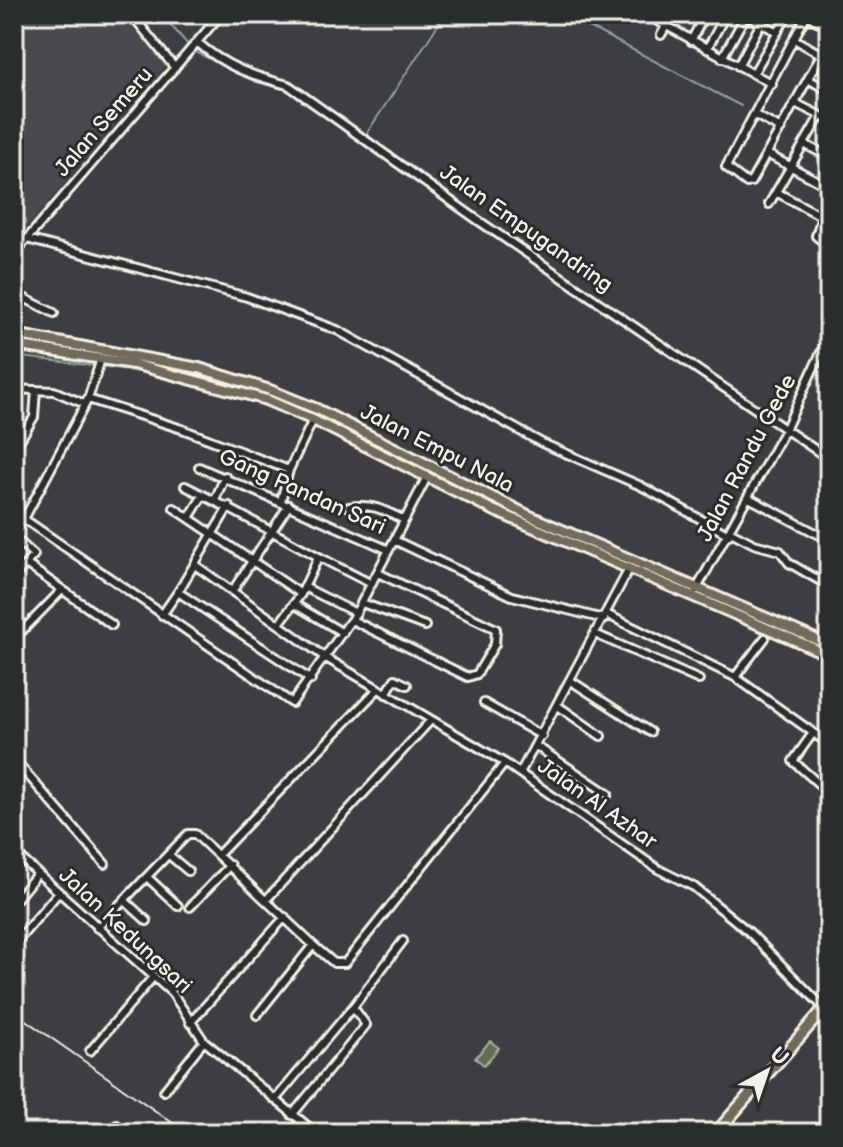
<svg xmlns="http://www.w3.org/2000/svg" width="843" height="1147" font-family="'Balsamiq Sans',sans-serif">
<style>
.built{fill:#4a4850}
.green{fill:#626c52;stroke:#abae9d;stroke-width:2}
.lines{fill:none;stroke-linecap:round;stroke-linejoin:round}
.stream{stroke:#90a19f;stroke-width:2}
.minor-casing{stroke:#f4f1e8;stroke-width:12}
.major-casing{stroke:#f4f1e8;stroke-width:14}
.highway-casing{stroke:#f4f1e8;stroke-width:15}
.minor{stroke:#2a2d2e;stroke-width:6}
.major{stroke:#726b5a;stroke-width:8}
.highway{stroke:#726b5a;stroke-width:9}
.rail{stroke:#f4f1e8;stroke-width:2}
.labels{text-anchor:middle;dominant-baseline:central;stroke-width:6;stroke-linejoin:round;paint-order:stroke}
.street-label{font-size:22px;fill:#f4f1e8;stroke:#2a2d2e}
</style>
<rect width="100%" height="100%" fill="#3d3d42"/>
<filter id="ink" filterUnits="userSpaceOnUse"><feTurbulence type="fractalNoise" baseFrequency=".0125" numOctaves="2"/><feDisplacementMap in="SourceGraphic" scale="16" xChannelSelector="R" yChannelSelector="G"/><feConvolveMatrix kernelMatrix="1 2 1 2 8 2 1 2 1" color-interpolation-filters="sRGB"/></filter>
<g filter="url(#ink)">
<path class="built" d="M14,14H116L169,62L19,236L14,231Z"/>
<path class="green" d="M490,1041L499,1048L484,1065L475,1058Z"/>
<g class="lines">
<path class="stream" d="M161,14L189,46
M564,14L741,106
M194,51L256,82L294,92
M348,131L361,141
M365,136L445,14
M14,356L95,366
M101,366L158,375
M238,396L321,429L507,523L577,551"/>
<defs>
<path id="minor" d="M131,14L175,68
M645,14L772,84
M743,14L778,32
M807,14L726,167L747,183L751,182L821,55
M807,15L829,28
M661,35L673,14
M794,39L829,59
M691,41L705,14
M197,42C225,67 253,76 288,85L479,221L829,459
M707,49L726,14
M722,58L746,15
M738,66L761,23
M753,74L788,14
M808,79L829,91
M795,103L829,120
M755,115L781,129
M804,144L829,157
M767,154L829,187
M776,192L829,220
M769,204L820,116
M822,216L816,236L829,247
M27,239L247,297L337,330L542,443L641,486L729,535
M14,254L221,14
M14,293L54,313
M14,389L54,391L85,404
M88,399L182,429L289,470
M14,450L34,417L36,390
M199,467L389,550
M185,486C248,517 308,553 372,584
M749,498L829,540
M215,500L225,476
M281,501L289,470L313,420
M229,506L178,592L311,680
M349,507C372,503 384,510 404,520
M174,508L301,594
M189,518L203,495
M24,519L292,703L356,613L427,477
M14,529L24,519L88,399L101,359
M731,532L754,544L780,551L789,563L829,586
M14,537L34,555L14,577
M394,540L512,596L604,619
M26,564L112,625
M195,565L326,658L505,763L658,869L694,887L749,932L829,1013
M304,587L356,613
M233,590L289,505
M696,590L786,428L829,335
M362,603L425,626
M294,604L343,633
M606,614L735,677L829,744
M162,615L178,592
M352,620L468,677L477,674L495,644L496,629L378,573
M14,624L22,631L61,591
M279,624L301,594L318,558
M595,634L699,680
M735,677L765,638
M571,681L650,732
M386,694L395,679L407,685
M484,703L542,736
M558,706L601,736
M813,733L793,761L829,793
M536,746L608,794
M14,759L105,864
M520,773L629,569
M14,852L172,993L204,1041L316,1133
M219,854L378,689
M169,855L188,871
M147,877L178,906
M124,900L147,921
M266,900L431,720
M14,902L37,874
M190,907L230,865
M97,928L188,834H195L313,945L257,1015
M14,945L58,893
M313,945L334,963H345L505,763
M353,1007L403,941
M190,1023L285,917
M90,1051L154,976
M164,1091L204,1041
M275,1100L353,1007L366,1025L292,1115
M110,1133L117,1125"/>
<path id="major" d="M14,334L199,368L270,390L317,409L530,516L829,645
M14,345L133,364L267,400L313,420L495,511L829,655"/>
<path id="highway" d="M716,1133L829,1003"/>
</defs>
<use href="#minor" class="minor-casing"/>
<use href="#major" class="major-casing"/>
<use href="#highway" class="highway-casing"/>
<use href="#minor" class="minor"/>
<use href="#major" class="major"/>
<use href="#highway" class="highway"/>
<path class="rail" d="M14,1012L187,1133"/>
</g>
</g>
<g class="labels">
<g class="street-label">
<text transform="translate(104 122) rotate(-49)">Jalan Semeru</text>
<text transform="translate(526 229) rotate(35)">Jalan Empugandring</text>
<text transform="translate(437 449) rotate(27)">Jalan Empu Nala</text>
<text transform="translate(747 458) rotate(-62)">Jalan Randu Gede</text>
<text transform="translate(302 492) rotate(24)">Gang Pandan Sari</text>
<text transform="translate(597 804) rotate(35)">Jalan Al Azhar</text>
<text transform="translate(125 931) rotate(43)">Jalan Kedungsari</text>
</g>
</g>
<rect width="843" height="1147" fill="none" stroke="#2a2d2e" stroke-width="48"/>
<rect x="24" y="24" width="795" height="1099" fill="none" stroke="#f4f1e8" stroke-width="3" filter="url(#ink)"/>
<g transform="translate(767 1071) rotate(40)" stroke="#2a2d2e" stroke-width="6" paint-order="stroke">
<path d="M0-6L14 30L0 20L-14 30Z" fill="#f4f1e8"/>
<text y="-12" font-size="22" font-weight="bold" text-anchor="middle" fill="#f4f1e8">U</text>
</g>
</svg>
